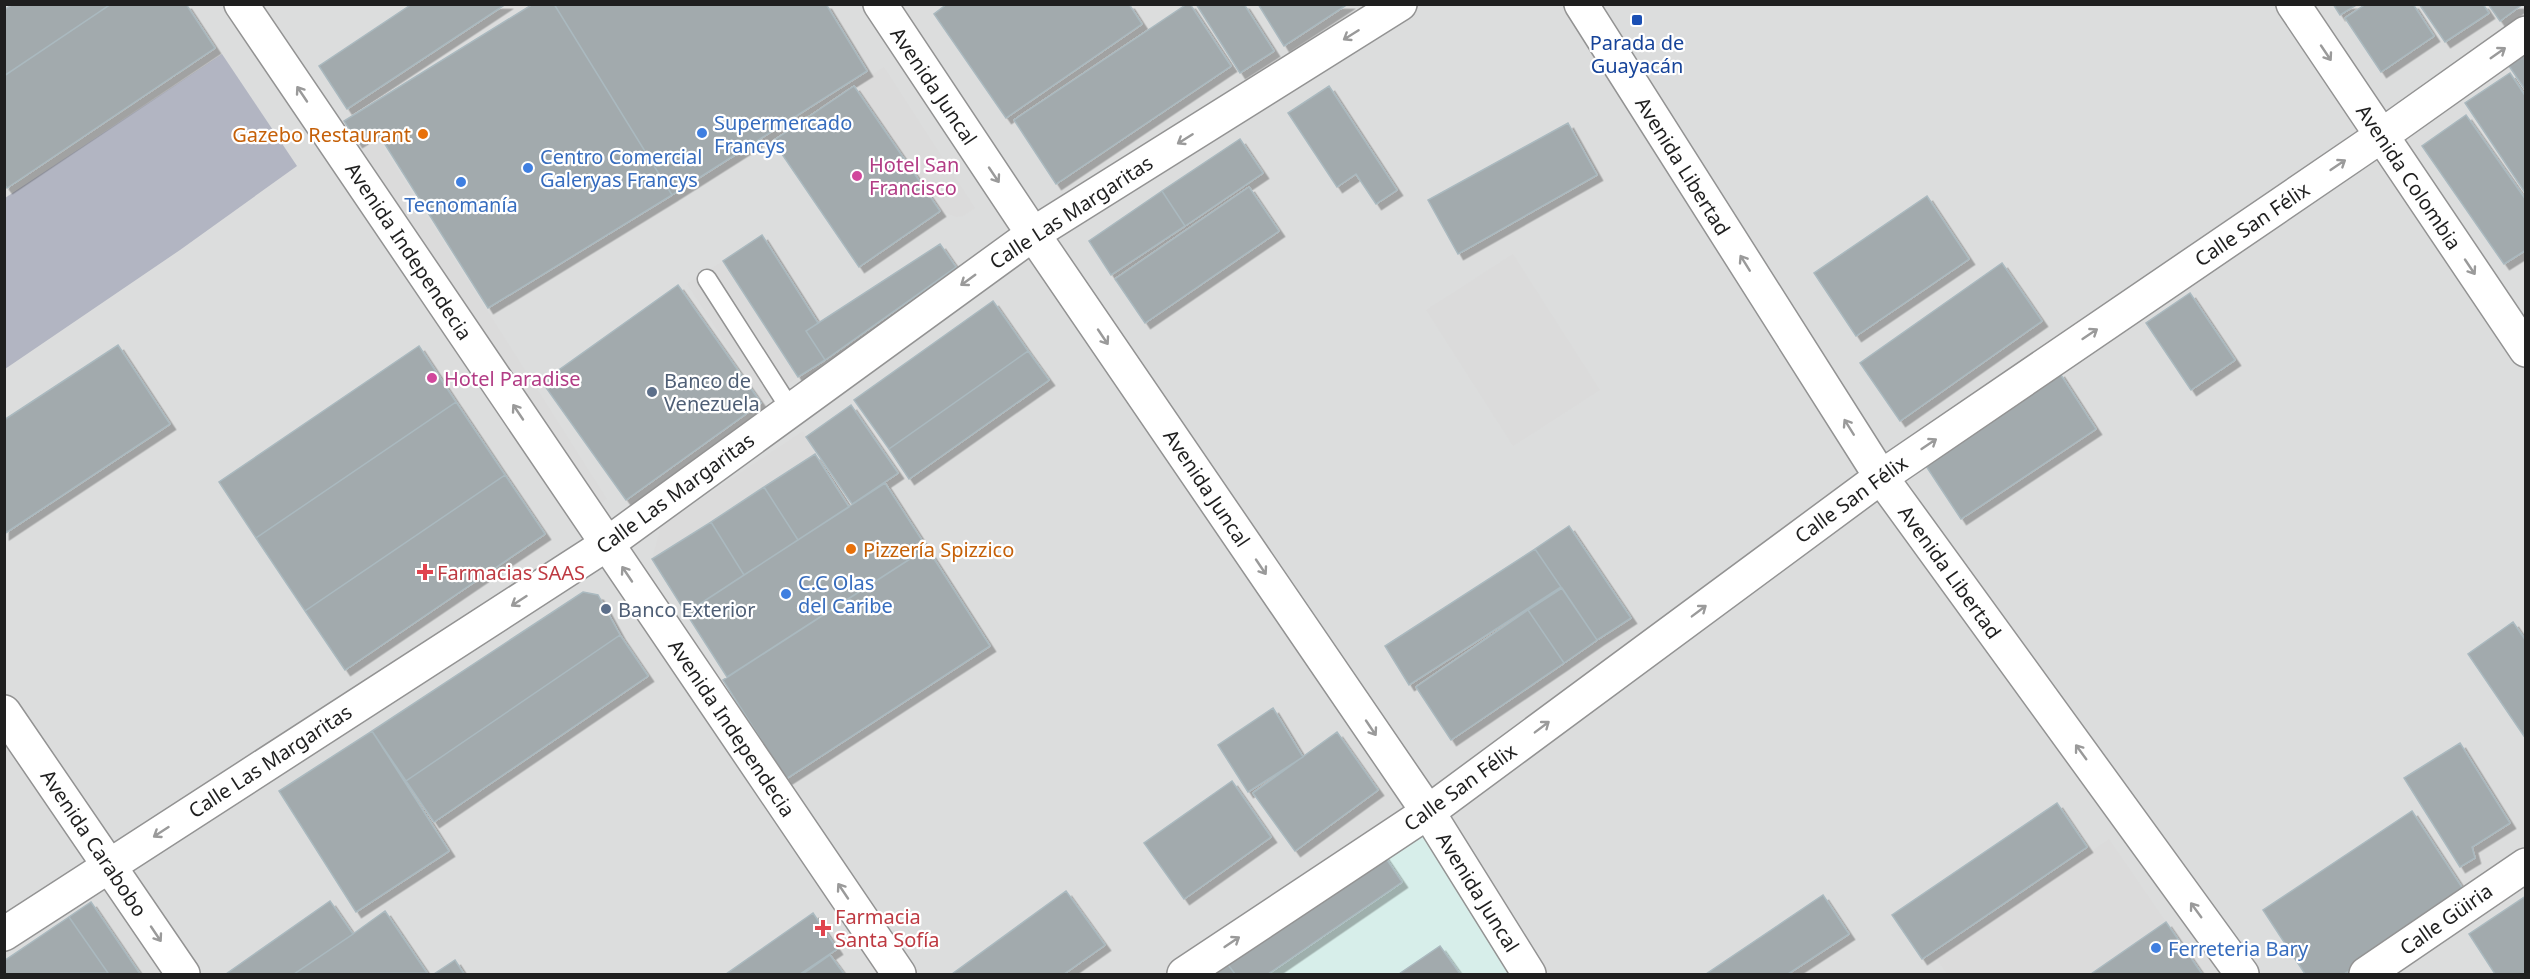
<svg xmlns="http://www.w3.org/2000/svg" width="2530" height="979" font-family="'Noto Sans',sans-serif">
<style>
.residential{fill:#dcdddd}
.commercial{fill:#d7eeea}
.construction{fill:#b2b5c2}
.parking{fill:#dbdbdb}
.building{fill:#a2aaad;stroke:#aab9bf;stroke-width:1.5;filter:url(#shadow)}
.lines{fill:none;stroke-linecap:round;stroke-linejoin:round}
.lane-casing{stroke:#939393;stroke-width:21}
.street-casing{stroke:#939393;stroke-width:36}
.lane{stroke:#fff;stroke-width:18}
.street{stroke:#fff;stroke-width:33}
.oneway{stroke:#9a9a9a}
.transit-dot{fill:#1a4fb4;stroke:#fff;stroke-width:2}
.shop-dot{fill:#3f7fe0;stroke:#fff;stroke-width:2}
.food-dot{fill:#e8710a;stroke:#fff;stroke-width:2}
.hotel-dot{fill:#d1479c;stroke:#fff;stroke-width:2}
.service-dot{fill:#5c6f8a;stroke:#fff;stroke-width:2}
.health-dot{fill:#e0444e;stroke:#fff;stroke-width:2}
.labels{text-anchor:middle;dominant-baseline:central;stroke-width:4.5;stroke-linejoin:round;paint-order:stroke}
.transit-label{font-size:20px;fill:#164399;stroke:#fff}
.street-label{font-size:20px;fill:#1f1f1f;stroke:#fff}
.shop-label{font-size:20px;fill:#366cbe;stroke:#fff;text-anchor:start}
.food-label{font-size:20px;fill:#c56008;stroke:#fff;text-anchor:end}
.hotel-label{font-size:20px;fill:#b23c85;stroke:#fff;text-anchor:start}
.service-label{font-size:20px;fill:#4e5e75;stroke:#fff;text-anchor:start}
.health-label{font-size:20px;fill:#be3a42;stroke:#fff;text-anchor:start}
</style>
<defs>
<filter id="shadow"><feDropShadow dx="5.5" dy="5.5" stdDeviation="0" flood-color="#0004"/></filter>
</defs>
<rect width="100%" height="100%" fill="#e6eaef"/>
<path class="residential" d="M5,5H2525V974H5Z"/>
<path class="commercial" d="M1428,812L1529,974H1183Z"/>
<path class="construction" d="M222,54L297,166L180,250L5,369V198Z"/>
<path class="parking" d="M884,67L975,208L963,216L957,217L940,211L854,86Z
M374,132L607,499L591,509L358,142Z
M1513,254L1600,390L1513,446L1426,310Z
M723,261L798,377L763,401L687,284Z
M803,431L815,454L652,559L661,526Z
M2109,839L2166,922L2091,974H1947L1936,958Z"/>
<path class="building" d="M13,4H111L4,76V10Z
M111,4H186L215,48L7,188L4,184V76Z
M412,4H506L347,109L319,66Z
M533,4H554L672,195L488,308L376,130L357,142L344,121Z
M554,4H826L867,71L672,195Z
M947,4H1129L1142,24L1006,118L934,14Z
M1187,4H1190L1231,66L1056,184L1014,120Z
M1196,4H1244L1274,51L1240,73Z
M1258,4H1348L1284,46Z
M2333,4H2358L2340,15Z
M2366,4H2413L2434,36L2381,72L2345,18Z
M2419,4H2483L2489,13L2445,42Z
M2488,4H2523L2500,21Z
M2526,51V91L2507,63Z
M2510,73L2526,97V194L2465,103Z
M854,86L940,211L859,267L773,141Z
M1329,86L1397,190L1376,204L1356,174L1337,187L1288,113Z
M2466,115L2526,200V250L2504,264L2422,146Z
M1568,123L1597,175L1458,254L1428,200Z
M1240,139L1263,173L1185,226L1162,191Z
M1249,187L1279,231L1145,323L1115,279Z
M1162,191L1185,226L1111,275L1089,241Z
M1927,196L1969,259L1856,336L1814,273Z
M762,235L818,323L806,331L825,360L798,377L723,261Z
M940,244L956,267L825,360L806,331Z
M2002,263L2042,321L1900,421L1860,363Z
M678,285L761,403L626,500L542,382Z
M2190,293L2235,360L2191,390L2146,323Z
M993,301L1028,351L889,449L854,400Z
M118,345L170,424L4,534V420Z
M419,346L456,402L256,538L219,482Z
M1028,351L1049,380L909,479L889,449Z
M2059,372L2096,429L1961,519L1924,463Z
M456,402L505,475L305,611L256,538Z
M851,405L898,473L852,504L806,437Z
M815,454L849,507L798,540L764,487Z
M505,475L545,534L345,670L305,611Z
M885,483L927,548L727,677L686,613Z
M764,487L798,540L744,575L711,522Z
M711,522L744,575L686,613L652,559Z
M1569,526L1631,618L1597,640L1535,549Z
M927,548L990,646L786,779L723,680Z
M1535,549L1561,587L1409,685L1385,646Z
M1562,588L1597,640L1564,663L1528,610Z
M583,592L598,595L620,635L406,781L372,731Z
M1528,610L1564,663L1451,740L1416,687Z
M2513,622L2526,641V739L2468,654Z
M620,635L648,676L434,822L406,781Z
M1273,708L1303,757L1248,792L1218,745Z
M372,731L449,851L356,912L279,791Z
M1337,732L1378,790L1295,851L1253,793Z
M2460,743L2510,823L2472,847L2475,858L2460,867L2404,778Z
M1232,781L1271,837L1184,899L1144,843Z
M2057,803L2087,847L1922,959L1892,915Z
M2412,811L2465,892L2344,974H2305L2263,910Z
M1383,854L1402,882L1268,974H1235L1226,962Z
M1066,891L1105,945L1064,974H952Z
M1823,895L1849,934L1788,974H1706Z
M2526,896V974H2495L2469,934Z
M330,901L353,934L294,974H226Z
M91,902L140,974H106L108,973L69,917Z
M385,911L427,973L294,974L353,934Z
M813,913L837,949L800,974H726Z
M69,917L108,973L4,974V961Z
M2166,922L2202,974H2091Z
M1440,946L1460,974H1399Z
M830,955L844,974H803Z
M455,960L464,974H434Z
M1226,962L1235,974H1209Z"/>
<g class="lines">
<defs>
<path id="lane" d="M707,279L791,410"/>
<path id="street" d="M241,4L899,974
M880,4L1033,234L1428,812L1529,974
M1581,4L1881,477L2242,974
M2293,4L2526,350
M4,712L183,974
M4,934L607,544L1033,234L1400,4
M1184,974L1428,812L1881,477L2381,136L2526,33
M2366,974L2526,865"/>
</defs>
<use href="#lane" class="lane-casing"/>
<use href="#street" class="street-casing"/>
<use href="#lane" class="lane"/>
<use href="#street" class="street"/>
</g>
<defs><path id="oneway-shaft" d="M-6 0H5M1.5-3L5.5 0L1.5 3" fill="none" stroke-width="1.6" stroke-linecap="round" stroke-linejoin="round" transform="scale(1.5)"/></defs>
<g class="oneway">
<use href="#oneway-shaft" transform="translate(1351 35) rotate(148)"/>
<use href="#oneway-shaft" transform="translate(2326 53) rotate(56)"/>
<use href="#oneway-shaft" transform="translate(2498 53) rotate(-35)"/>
<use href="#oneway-shaft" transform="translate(302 94) rotate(-124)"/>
<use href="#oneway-shaft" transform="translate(1185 139) rotate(148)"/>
<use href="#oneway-shaft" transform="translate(2338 165) rotate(-34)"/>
<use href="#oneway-shaft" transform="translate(994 175) rotate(56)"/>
<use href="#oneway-shaft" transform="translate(1745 263) rotate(-122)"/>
<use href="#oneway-shaft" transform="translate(2470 267) rotate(56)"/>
<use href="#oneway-shaft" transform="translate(968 280) rotate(144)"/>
<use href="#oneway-shaft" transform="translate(2090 334) rotate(-34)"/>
<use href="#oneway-shaft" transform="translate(1103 337) rotate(56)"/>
<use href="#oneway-shaft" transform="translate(518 412) rotate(-124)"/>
<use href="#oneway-shaft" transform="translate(1849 427) rotate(-122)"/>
<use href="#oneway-shaft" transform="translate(1929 444) rotate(-34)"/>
<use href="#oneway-shaft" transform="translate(1261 567) rotate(56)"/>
<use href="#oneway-shaft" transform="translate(627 574) rotate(-124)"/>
<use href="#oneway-shaft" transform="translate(519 601) rotate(147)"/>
<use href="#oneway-shaft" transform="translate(1699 611) rotate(-37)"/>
<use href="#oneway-shaft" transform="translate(1542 727) rotate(-37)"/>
<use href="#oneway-shaft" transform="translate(1371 728) rotate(56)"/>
<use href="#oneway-shaft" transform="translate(2081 752) rotate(-126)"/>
<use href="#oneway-shaft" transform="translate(161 832) rotate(147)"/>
<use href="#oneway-shaft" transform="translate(843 891) rotate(-124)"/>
<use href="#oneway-shaft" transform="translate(2196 910) rotate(-126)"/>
<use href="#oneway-shaft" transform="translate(156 934) rotate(56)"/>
<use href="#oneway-shaft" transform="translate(1232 942) rotate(-34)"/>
</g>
<rect class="transit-dot" x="1631" y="14" width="12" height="12" rx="3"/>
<g class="shop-dot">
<circle cx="702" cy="133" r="6"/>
<circle cx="528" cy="168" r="6"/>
<circle cx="461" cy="182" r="6"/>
<circle cx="786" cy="594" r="6"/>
<circle cx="2156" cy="948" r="6"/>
</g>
<g class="food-dot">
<circle cx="423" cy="134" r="6"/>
<circle cx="851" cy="549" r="6"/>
</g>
<g class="hotel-dot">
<circle cx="857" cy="176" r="6"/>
<circle cx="432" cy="378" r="6"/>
</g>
<g class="service-dot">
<circle cx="652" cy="392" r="6"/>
<circle cx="606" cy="609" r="6"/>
</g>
<g class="health-dot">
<path d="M422 563h6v6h6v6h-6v6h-6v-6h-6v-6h6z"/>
<path d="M820 919h6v6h6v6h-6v6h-6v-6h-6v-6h6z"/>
</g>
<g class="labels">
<g class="transit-label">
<text x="1637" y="42">Parada de<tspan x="1637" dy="23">Guayacán</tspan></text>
</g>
<g class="street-label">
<text transform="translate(934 86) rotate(56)">Avenida Juncal</text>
<text transform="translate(1683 166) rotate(58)">Avenida Libertad</text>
<text transform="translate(2409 177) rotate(56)">Avenida Colombia</text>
<text transform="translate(1071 212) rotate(-33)">Calle Las Margaritas</text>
<text transform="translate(2252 224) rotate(-34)">Calle San Félix</text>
<text transform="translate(409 251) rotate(56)">Avenida Independecia</text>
<text transform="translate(1207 488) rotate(56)">Avenida Juncal</text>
<text transform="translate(675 493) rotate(-36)">Calle Las Margaritas</text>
<text transform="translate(1851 499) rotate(-36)">Calle San Félix</text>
<text transform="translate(1950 572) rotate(54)">Avenida Libertad</text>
<text transform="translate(732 728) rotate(56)">Avenida Independecia</text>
<text transform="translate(270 761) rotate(-33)">Calle Las Margaritas</text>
<text transform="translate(1460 787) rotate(-36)">Calle San Félix</text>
<text transform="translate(94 843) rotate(56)">Avenida Carabobo</text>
<text transform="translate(1478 892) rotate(58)">Avenida Juncal</text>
<text transform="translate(2446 919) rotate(-35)">Calle Güiria</text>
</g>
<g class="shop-label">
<text x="714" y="122">Supermercado<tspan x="714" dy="23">Francys</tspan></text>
<text x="540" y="156">Centro Comercial<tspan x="540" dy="23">Galeryas Francys</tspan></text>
<text x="461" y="204" text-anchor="middle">Tecnomanía</text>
<text x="798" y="582">C.C Olas<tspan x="798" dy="23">del Caribe</tspan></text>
<text x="2168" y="948">Ferreteria Bary</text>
</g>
<g class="food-label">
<text x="411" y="134">Gazebo Restaurant</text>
<text x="863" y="549" text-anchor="start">Pizzería Spizzico</text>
</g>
<g class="hotel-label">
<text x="869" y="164">Hotel San<tspan x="869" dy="23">Francisco</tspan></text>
<text x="444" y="378">Hotel Paradise</text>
</g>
<g class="service-label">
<text x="664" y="380">Banco de<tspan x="664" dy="23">Venezuela</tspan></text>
<text x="618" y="609">Banco Exterior</text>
</g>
<g class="health-label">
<text x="437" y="572">Farmacias SAAS</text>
<text x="835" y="916">Farmacia<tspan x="835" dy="23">Santa Sofía</tspan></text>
</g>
</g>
<rect width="2530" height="979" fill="none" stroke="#1f1f1f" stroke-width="12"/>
</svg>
